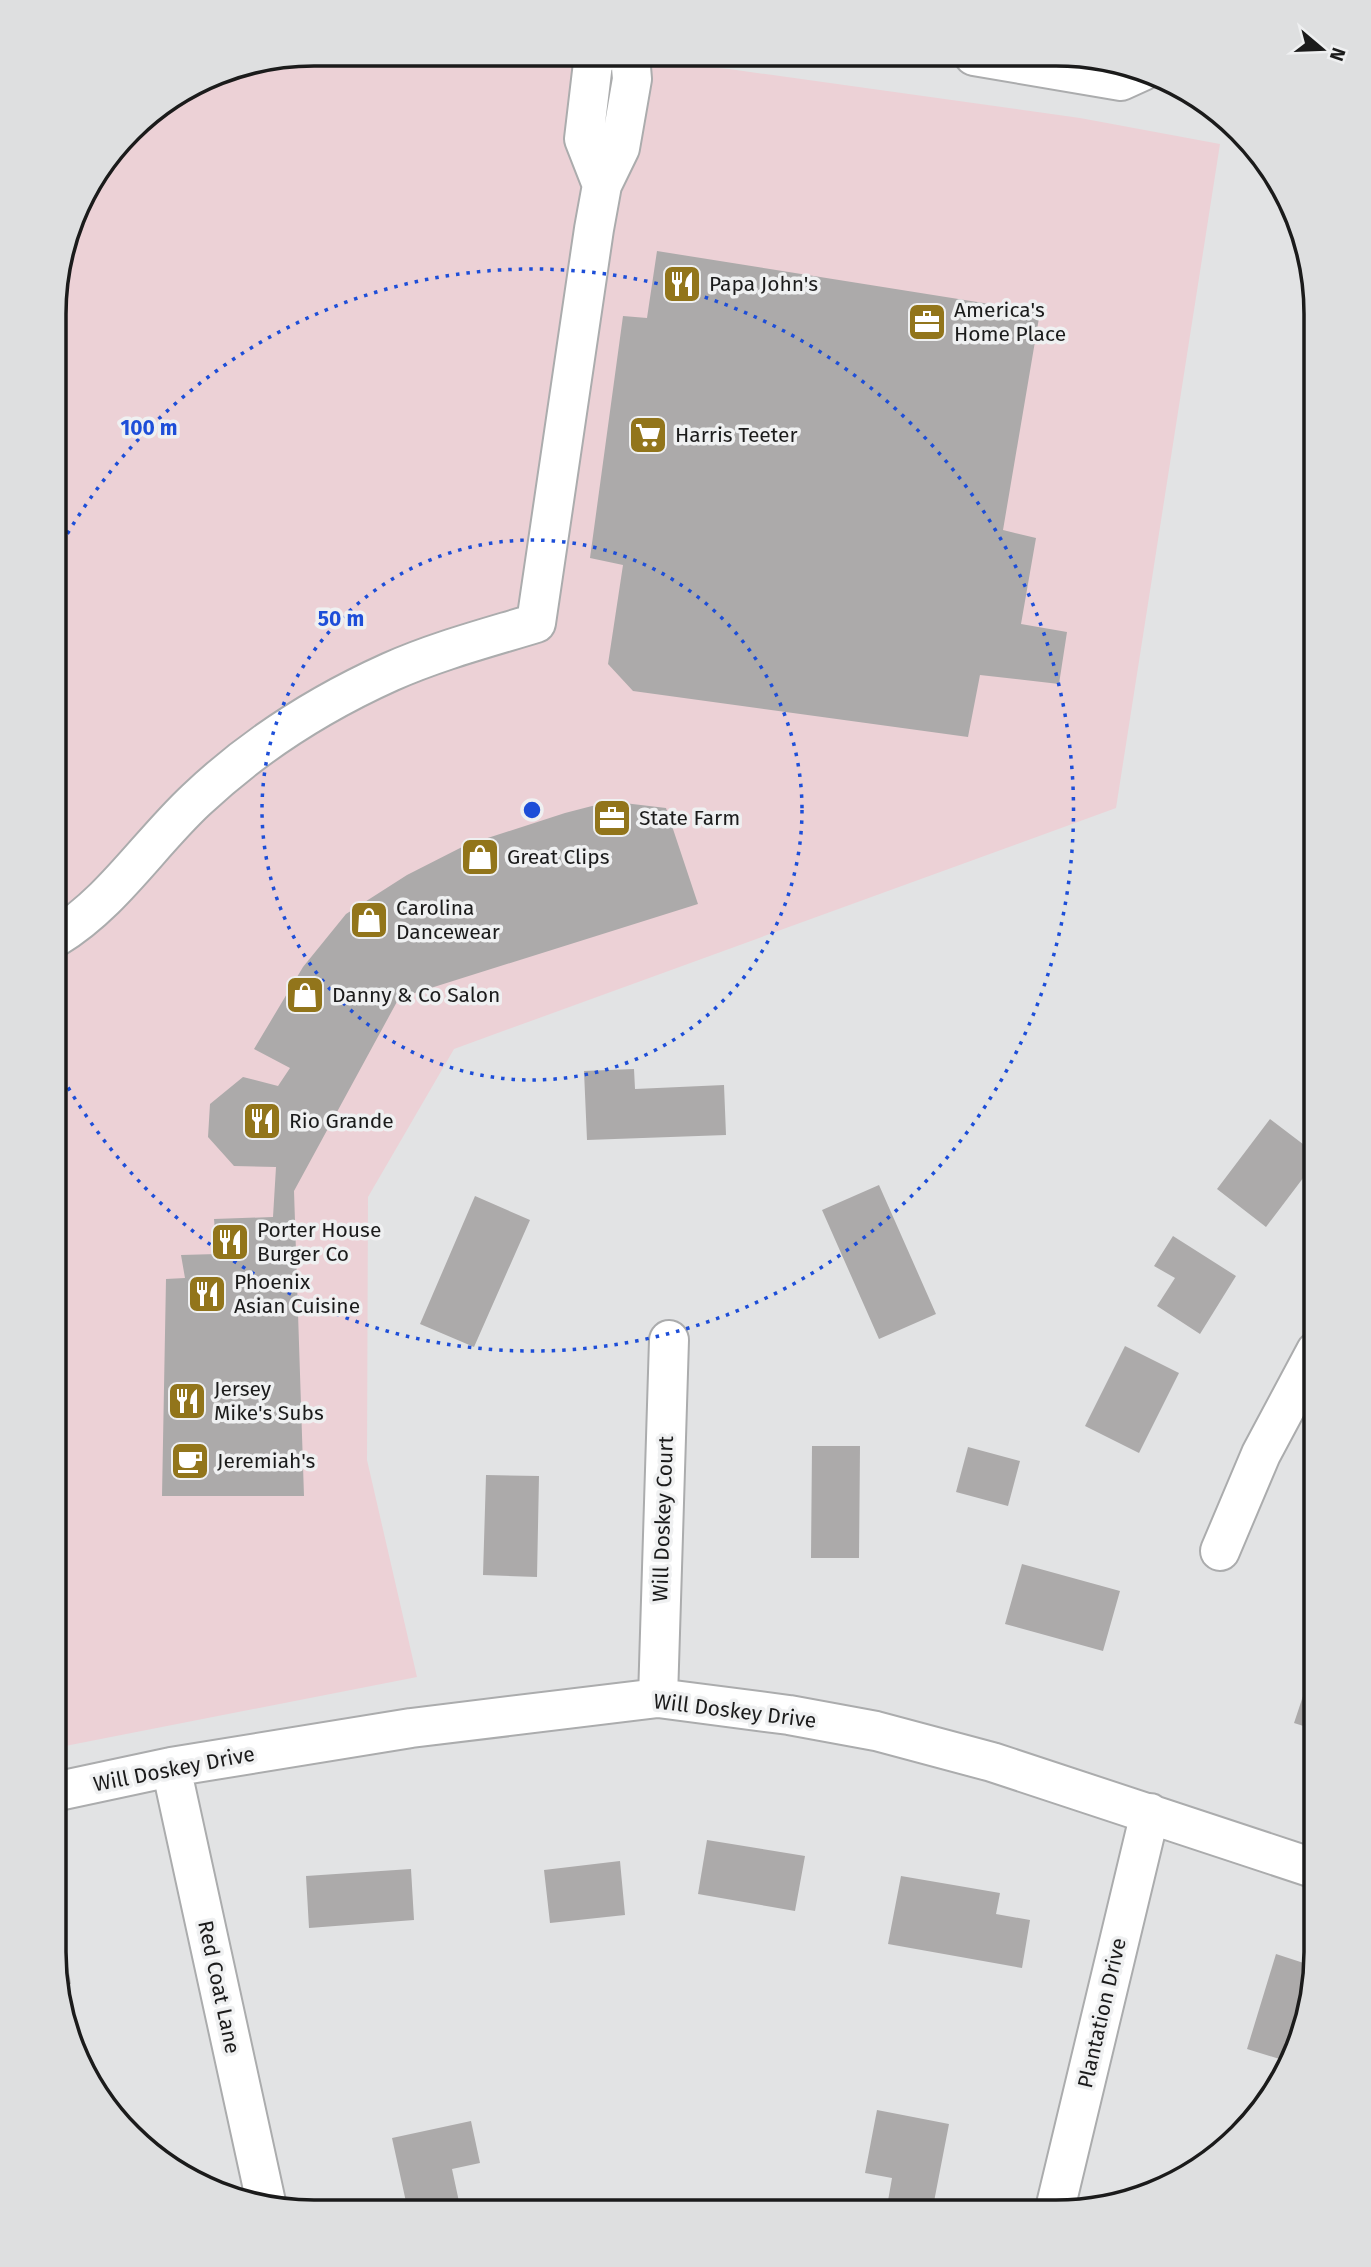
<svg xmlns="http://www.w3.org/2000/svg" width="1371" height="2267" font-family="'Fira Sans',sans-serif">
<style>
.commercial{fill:#ecd1d6}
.building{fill:#acaaaa}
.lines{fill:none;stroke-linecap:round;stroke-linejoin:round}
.minor-casing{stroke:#abacad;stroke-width:42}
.minor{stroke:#fff;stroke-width:38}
.ring{fill:none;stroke:#1d4ed8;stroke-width:3.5;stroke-dasharray:3.5 7}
.labels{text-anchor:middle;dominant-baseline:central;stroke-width:7;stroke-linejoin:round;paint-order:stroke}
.poi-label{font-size:21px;fill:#1b1b1b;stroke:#eff0f1;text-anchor:start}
.street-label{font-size:21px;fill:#1b1b1b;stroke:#eff0f1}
.rim{fill:none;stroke:#1b1b1b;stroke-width:3.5}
.centre{fill:#1d4ed8;stroke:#eff0f1;stroke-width:3.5}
.ring-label{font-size:21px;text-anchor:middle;font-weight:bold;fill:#1d4ed8;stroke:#eff0f1;stroke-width:7;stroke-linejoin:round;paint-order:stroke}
</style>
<rect width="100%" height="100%" fill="#e2e3e4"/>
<path class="commercial" d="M314,54L576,55L729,69L1080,118L1220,144L1116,808L454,1049L368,1197L367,1460L417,1677L55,1748L56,281L81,199L142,119L215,74Z"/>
<path class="building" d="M657,251L1040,312L1003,530L1036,538L1021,624L1067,632L1059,684L980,675L968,737L633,691L608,664L623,565L590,558L623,316L647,318Z
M624,803L666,808L698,904L399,998L294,1191L304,1496H162L166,1279L185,1278L181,1255L217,1254L214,1219L273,1217L276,1167L234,1166L208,1137L210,1104L243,1077L278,1086L290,1068L254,1049L303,967L346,914L407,875L466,845L565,813L592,806Z
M634,1069L635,1089L724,1085L726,1135L587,1140L584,1071Z
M1270,1119L1316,1154V1161L1266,1227L1217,1189Z
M879,1185L936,1314L879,1339L822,1210Z
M475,1196L530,1220L474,1347L420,1324Z
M1173,1236L1236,1276L1200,1334L1157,1306L1175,1278L1154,1266Z
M1125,1346L1179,1373L1139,1453L1085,1426Z
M812,1446H860L859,1558H811Z
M968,1447L1020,1461L1008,1506L956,1492Z
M486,1475L539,1476L537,1577L483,1575Z
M1022,1564L1120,1591L1103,1651L1005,1624Z
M1309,1678L1316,1680V1730L1294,1723Z
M707,1840L805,1856L795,1911L698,1894Z
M620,1861L625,1915L550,1923L544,1870Z
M411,1869L414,1920L309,1928L306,1876Z
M901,1876L1000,1893L996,1914L1030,1920L1022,1968L888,1944Z
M60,1921L71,1984L61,1986L54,1953V1922Z
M1276,1954L1316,1967L1303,2037L1289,2062L1247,2049Z
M877,2110L949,2124L932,2212H886L892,2178L865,2173Z
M471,2121L480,2163L452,2169L461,2211H408L392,2138Z"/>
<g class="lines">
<defs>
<path id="minor" d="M599,55L593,63L584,139L602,185
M974,56L1121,81L1143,71
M56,937C112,903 148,845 196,800C252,747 319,704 390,672C437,651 487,638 536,623L594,229L602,185L620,148L632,79L630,55
M1220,1551L1261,1454L1316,1351
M658,1698L669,1340
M171,1767L267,2207
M54,1792L171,1767L411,1728L658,1698L789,1715L876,1731L992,1762L1316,1869
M1054,2213L1150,1813"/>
</defs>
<use href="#minor" class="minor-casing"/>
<use href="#minor" class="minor"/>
</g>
<g class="ring">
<circle cx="532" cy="810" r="270"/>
<path d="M57 552A541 541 0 1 1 57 1068"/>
</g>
<defs>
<symbol id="restaurant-square" viewBox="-11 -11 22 22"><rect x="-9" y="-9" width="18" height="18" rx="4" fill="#92751b" stroke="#eff0f1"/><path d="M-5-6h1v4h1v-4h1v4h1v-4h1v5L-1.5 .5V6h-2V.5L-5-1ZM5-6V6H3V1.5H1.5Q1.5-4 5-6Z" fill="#fff"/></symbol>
<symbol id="office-square" viewBox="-11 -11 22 22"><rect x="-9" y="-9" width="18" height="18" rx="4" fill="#92751b" stroke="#eff0f1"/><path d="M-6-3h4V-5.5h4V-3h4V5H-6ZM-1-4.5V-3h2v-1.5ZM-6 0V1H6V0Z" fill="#fff"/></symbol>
<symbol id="supermarket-square" viewBox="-11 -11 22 22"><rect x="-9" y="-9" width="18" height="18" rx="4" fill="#92751b" stroke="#eff0f1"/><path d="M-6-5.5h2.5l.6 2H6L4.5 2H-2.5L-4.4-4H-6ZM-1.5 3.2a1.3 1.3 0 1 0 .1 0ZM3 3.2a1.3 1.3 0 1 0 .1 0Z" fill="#fff"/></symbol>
<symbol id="shop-square" viewBox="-11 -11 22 22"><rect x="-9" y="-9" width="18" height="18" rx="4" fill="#92751b" stroke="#eff0f1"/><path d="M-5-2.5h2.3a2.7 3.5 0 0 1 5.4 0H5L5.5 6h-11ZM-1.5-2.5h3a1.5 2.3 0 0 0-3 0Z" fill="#fff"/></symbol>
<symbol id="cafe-square" viewBox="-11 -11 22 22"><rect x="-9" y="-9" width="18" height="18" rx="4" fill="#92751b" stroke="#eff0f1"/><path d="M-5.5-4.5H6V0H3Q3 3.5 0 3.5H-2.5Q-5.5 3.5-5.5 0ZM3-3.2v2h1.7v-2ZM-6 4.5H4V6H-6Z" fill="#fff"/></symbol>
</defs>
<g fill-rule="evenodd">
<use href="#restaurant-square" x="660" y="262" width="44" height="44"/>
<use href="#office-square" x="905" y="300" width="44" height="44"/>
<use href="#supermarket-square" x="626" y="413" width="44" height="44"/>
<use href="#office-square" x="590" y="796" width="44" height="44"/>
<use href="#shop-square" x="458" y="835" width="44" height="44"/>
<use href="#shop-square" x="347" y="898" width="44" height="44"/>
<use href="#shop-square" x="283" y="973" width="44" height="44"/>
<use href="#restaurant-square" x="240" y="1099" width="44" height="44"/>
<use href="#restaurant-square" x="208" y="1220" width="44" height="44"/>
<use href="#restaurant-square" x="185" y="1272" width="44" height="44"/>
<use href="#restaurant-square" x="165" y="1379" width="44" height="44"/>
<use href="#cafe-square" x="168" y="1439" width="44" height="44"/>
</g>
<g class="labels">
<g class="poi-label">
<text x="709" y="284">Papa John's</text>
<text x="954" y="310">America's<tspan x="954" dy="24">Home Place</tspan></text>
<text x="675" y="435">Harris Teeter</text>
<text x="639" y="818">State Farm</text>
<text x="507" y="857">Great Clips</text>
<text x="396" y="908">Carolina<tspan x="396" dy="24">Dancewear</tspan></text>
<text x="332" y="995">Danny &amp; Co Salon</text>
<text x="289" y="1121">Rio Grande</text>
<text x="257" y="1230">Porter House<tspan x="257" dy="24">Burger Co</tspan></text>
<text x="234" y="1282">Phoenix<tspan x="234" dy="24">Asian Cuisine</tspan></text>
<text x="214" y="1389">Jersey<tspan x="214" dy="24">Mike's Subs</tspan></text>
<text x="217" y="1461">Jeremiah's</text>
</g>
<g class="street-label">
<text transform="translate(663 1519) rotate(-88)">Will Doskey Court</text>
<text transform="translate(735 1711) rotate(7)">Will Doskey Drive</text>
<text transform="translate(174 1769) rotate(-11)">Will Doskey Drive</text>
<text transform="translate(219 1987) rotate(78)">Red Coat Lane</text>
<text transform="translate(1102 2013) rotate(-77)">Plantation Drive</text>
</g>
</g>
<path d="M0 0H1371V2267H0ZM314 66H1056A248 248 0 0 1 1304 314V1952A248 248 0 0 1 1056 2200H314A248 248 0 0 1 66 1952V314A248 248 0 0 1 314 66Z" fill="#dedfe0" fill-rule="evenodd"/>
<path class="rim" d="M314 66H1056A248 248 0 0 1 1304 314V1952A248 248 0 0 1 1056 2200H314A248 248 0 0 1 66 1952V314A248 248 0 0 1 314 66Z"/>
<circle cx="532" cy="810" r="10" class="centre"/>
<g class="ring-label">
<text x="149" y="435">100 m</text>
<text x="341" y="626">50 m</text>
</g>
<g transform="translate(1322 49) rotate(109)" stroke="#eff0f1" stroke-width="5" paint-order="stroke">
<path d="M0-5L12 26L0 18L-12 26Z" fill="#1b1b1b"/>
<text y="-10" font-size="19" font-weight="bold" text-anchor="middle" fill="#1b1b1b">N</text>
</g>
</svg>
